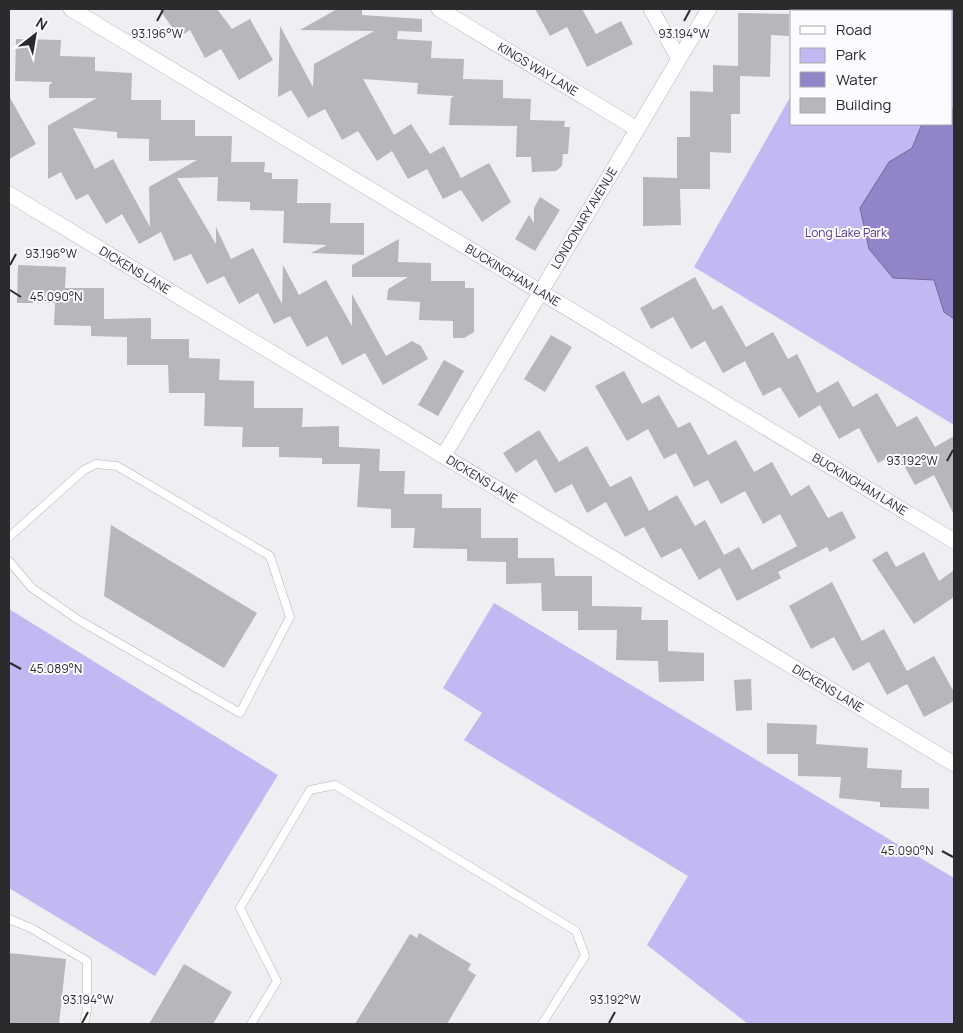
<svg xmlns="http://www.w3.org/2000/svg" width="963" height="1033" font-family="Manrope,sans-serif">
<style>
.green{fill:#c3b8f2}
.water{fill:#9284c8;stroke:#73699a}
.building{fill:#b7b6ba;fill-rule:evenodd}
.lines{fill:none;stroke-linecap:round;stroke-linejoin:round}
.service-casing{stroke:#b5b4b8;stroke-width:9}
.minor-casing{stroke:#b5b4b8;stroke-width:16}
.service{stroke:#fff;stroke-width:8}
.minor{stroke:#fff;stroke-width:15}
.ticks{fill:none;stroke:#2b2b2d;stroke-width:2}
.labels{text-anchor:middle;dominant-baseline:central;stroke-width:4;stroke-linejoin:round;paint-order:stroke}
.street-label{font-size:12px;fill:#2b2b2d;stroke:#fcfbff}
.park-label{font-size:12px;fill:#4f3789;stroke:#fcfbff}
.ticks-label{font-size:12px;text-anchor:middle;fill:#2b2b2d;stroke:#fcfbff;stroke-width:4;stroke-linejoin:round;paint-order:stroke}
</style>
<rect width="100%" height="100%" fill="#efeef2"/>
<path class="green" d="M826,9H954V425L694,267L792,94V124H952V11H827Z
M494,603L954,878V1024H748L647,945L688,876L464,740L482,713L443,688Z
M9,609L278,775L155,976L9,888Z"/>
<path class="water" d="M954,108V319L944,312L934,280L893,278L869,249L860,208L889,162L912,148L922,124H952V109Z"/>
<path class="building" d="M159,9H217L232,29L250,19L273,60L239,80L221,49L205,58L190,30L179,37Z
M337,9H362V15L422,19V32L398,31L397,39L432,41L431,58L464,59L463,79L503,80V98L531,99L530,120L565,121L564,127H570L568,154H563L562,166L556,171L532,172L531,157H516L517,126L449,125L451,98L454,96L417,94L418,83L363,79L394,135L411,124L430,154L444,146L461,178L489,163L511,202L482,222L461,190L443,199L427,169L408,179L392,151L377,161L358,131L342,140L325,109L308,118L291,90L278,97L280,26L313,87L314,64L374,31L300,30Z
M535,9H582L596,34L621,21L633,44L587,67L567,27L550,36Z
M738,13L789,14V36L771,35L770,77L740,76V114H731V153L710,152V189H680L681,225L643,226V177L677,178V137H690V91L713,92V65L738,66Z
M16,39L61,40L60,56L95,57V71L132,73L131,100H161V120H195V136H232L231,162H265L264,172L272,173V179H298L297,203H331L330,223H364V255L311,253L327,245L283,243L284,211L250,210V202L217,201L218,177L177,178L216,244V227L231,259L253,248L282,304L283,265L299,295L326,280L352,326V294L386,356L412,341L421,346L428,359L383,385L365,353L342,365L327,336L307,347L290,316L274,324L258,293L239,304L224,276L207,284L191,254L174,261L161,232L139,244L122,214L106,224L88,194L76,200L61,172L48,179V126H47L97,98H49V85L53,82L15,81ZM73,128L117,132V138L149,139V161L197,160L149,187L150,227L113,159L95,169Z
M9,96L36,144L9,159Z
M540,197L560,210L535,251L515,239L529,215L534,223V208Z
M399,239L398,262L431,263V281H465V288H474V332L464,338H453V321L419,320L420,302L387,300L388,289L408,277H352V265Z
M18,265L66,267L65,288H104V319L151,318V339H189V358L220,359L219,380L254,381V408H303L302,427L339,426V447L380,449L379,471H405L404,494H442V508H481V538H518V558H554L555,576H592V606L642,607L641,620H668V651L704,653V681L659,682L658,661L616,660L617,630H578V611H542L541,583L506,584V562L467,561V549L413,548L415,528H391V509L357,507L360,464H322V458L279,457V447H242L243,427L204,426L205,393H169L168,365H127V337L91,336V326L54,325L55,303H17Z
M695,277L713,310L722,305L746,347L773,332L788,359L797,354L817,393L838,381L853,407L877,393L897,427L917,416L935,447L954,436V515L934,475L915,485L897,453L878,463L859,428L839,439L820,405L799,418L780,387L763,396L745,361L723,373L705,341L691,349L673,317L651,329L640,308Z
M551,335L572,347L545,392L524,379Z
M444,360L464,371L438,416L418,405Z
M624,371L642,404L659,395L678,428L690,422L708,455L736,440L754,472L772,462L791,496L809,485L828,518L842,511L856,538L830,552L827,547L778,572L781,578L737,601L720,568L699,580L681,548L661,558L644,527L625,537L606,502L587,513L572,484L555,493L536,459L516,473L503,453L539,430L559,462L587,446L610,487L631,476L649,511L677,495L695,526L705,520L724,555L739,547L752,570L797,546L780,514L763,524L745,491L721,504L708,480L694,487L676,453L664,459L648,429L627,441L595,386Z
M111,525L257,613L224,668L104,596Z
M887,551L896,567L924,552L939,581L954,570V597L914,624L872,560Z
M832,582L862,641L884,629L907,671L934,656L954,692V701L924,717L907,684L887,695L869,662L853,671L834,637L811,649L789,606Z
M751,679L752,710L736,711L734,680Z
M767,723L817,725L816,744L868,748L867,768L902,770L901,788H929V809L880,807V802L839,798L841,777L798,776V754H767Z
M419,933L471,964L468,970L476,975L447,1024H355L410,934L417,938Z
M9,953L66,959L59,1024H9Z
M184,964L232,992L213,1024H149Z"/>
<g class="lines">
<defs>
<path id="service" d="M9,537L84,470L96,464L117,466L270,556L290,617L240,713L77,619L32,588L9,561
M9,919L31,928L87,961V1010L84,1024
M251,1024L277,981L240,908L310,790L335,785L576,931L585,956L542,1024"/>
<path id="minor" d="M71,9L954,541
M439,9L637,129
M651,9L679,59L709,9
M9,194L954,764
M444,455L679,59"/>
</defs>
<use href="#service" class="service-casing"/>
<use href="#minor" class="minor-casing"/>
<use href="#service" class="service"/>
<use href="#minor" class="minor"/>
</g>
<path class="ticks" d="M157,21L163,10M684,21L690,10M10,265L16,254M10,290L21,297M947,461L953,450M10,663L21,669M942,851L953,857M82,1023L88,1012M609,1023L615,1012"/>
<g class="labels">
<g class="street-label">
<text transform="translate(538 69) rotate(31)">KINGS WAY LANE</text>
<text transform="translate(584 218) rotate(-59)">LONDONARY AVENUE</text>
<text transform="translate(135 270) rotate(31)">DICKENS LANE</text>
<text transform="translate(513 275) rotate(31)">BUCKINGHAM LANE</text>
<text transform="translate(482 479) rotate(31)">DICKENS LANE</text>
<text transform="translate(860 484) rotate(31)">BUCKINGHAM LANE</text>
<text transform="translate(828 688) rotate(31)">DICKENS LANE</text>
</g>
<g class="park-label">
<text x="846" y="232">Long Lake Park</text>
</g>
</g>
<g class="ticks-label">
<text x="684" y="38">93.194°W</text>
<text x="157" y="38">93.196°W</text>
<text x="51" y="258">93.196°W</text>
<text x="56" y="301">45.090°N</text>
<text x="912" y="465">93.192°W</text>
<text x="56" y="673">45.089°N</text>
<text x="907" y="855">45.090°N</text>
<text x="88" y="1004">93.194°W</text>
<text x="615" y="1004">93.192°W</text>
</g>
<rect width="963" height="1033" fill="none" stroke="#2b2b2d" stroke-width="20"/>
<rect x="790" y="10" width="162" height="115" fill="#fcfbff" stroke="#a8a8ab"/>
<rect x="800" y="26" width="25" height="8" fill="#ffffff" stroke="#a8a8ab"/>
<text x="836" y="35" font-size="15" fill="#2b2b2d">Road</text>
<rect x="800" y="48" width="25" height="15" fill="#c3b8f2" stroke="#a8a8ab"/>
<text x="836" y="60" font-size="15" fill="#2b2b2d">Park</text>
<rect x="800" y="72" width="25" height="15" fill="#9284c8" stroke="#a8a8ab"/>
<text x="836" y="85" font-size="15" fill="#2b2b2d">Water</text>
<rect x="800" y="98" width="25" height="15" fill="#b7b6ba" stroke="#a8a8ab"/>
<text x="836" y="110" font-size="15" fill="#2b2b2d">Building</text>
<g transform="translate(35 35) rotate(31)" stroke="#fcfbff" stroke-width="4" paint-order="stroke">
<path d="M0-4L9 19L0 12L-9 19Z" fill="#2b2b2d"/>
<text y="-8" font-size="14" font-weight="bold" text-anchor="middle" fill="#2b2b2d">N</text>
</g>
</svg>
